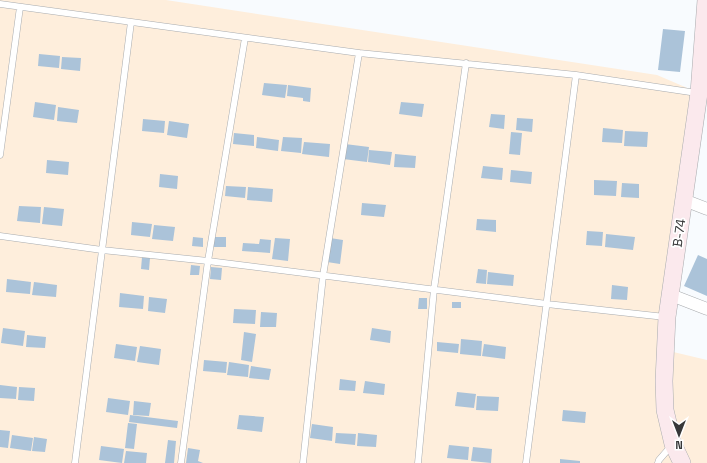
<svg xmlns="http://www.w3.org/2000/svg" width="707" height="463" font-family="'Space Grotesk',sans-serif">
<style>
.commercial{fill:#feeedc}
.building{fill:#abc3d9}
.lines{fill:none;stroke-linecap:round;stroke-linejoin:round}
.lane-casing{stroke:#a8abae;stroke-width:7}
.street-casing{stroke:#a8abae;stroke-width:13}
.secondary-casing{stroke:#a8abae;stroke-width:18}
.lane{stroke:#fff;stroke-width:6}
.street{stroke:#fff;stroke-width:12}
.secondary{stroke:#fbe9ed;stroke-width:17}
.labels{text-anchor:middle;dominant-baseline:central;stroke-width:3.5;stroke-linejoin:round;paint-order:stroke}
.street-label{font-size:13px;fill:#373839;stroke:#fff}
</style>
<rect width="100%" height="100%" fill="#f8fbfe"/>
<path class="commercial" d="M0,0H166L657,75L699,93L665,350L707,360V463H0Z"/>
<path class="building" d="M663,29L685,31L680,72L658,70Z
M39,54L60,56L59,68L38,66Z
M62,57L81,58L80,71L61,69Z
M264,83L287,85L285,98L262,95Z
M288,85L311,88L310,102L303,101V98L287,96Z
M35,102L56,105L54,120L33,117Z
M401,102L424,104L422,117L399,114Z
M58,107L79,110L77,123L57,121Z
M491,114L505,115L504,129L489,127Z
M517,118L533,119L532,132L516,130Z
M143,119L165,121L164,133L142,131Z
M169,121L189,124L187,138L167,135Z
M603,128L623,130L622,143L602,142Z
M625,131L648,132L647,147L624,146Z
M511,132L522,133L520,155L509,154Z
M234,133L254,135V146L233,144Z
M257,137L279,140L278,151L256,148Z
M283,137L302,138L301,153L281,151Z
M304,142L330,144L329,157L302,154Z
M345,144L369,147L367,162L343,159Z
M369,150L392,152L390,165L368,162Z
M395,154L416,156L415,168L394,167Z
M47,160L69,162L68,175L46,173Z
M483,166L503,168L502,180L481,178Z
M511,170L532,172L531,184L510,182Z
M160,174L178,176L177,189L159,187Z
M594,180L617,181L616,196L594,195Z
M622,183L639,184V198L621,197Z
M226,186L246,187L245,198L225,196Z
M248,187L273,189L272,202L247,200Z
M362,203L386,205L384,217L361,215Z
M19,206L41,207L40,223L17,221Z
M44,207L64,209L62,226L42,224Z
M477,219L496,220V232L476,230Z
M132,222L152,224L150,237L131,235Z
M154,225L175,227L173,241L152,239Z
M587,231L603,232L602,246L586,245Z
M606,234L635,237L633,250L605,247Z
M193,237L203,238V247L192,246Z
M214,237H226V247H214Z
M275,238L290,239L288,261L272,259Z
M330,238L343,240L340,264L327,262Z
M260,239L271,240L270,253L242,251L243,243L259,244Z
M698,255L707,259V296L684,286Z
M142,257L150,258L149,270L141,269Z
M191,265L200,266L199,275H190Z
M211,267L222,268L221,280L210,279Z
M478,269L487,270L486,284L476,283Z
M488,272L514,275L513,286L487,284Z
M7,279L31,282L30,294L6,292Z
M34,282L57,285L56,297L32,295Z
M612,285L628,287L627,300L611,299Z
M120,293L144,296L143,309L119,307Z
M149,297L167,299L165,313L148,311Z
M419,298H427V309H418Z
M452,302H461V308H452Z
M234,309L256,310L255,324L233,323Z
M261,312L277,313L276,327H260Z
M3,328L25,331L23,346L1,343Z
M372,328L391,331L390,343L370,340Z
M244,332L256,334L252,362L241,360Z
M27,335L46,337L45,348L26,347Z
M461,339L482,341L481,356L460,354Z
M437,342L459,344L458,353L437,351Z
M116,344L137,347L135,361L114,358Z
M484,344L506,347L505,359L482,356Z
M140,346L161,349L159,365L137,362Z
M204,360L227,362L226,373L203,371Z
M229,362L249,365L248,377L227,375Z
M251,366L271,369L269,380L249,378Z
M340,379L356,381L355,391L339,390Z
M365,381L385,384L384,395L363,393Z
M0,385L17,387L16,399L0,398Z
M19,387L35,388L34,401L18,400Z
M457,392L476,394L474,408L455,406Z
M477,396L499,397L498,411L476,410Z
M108,398L130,401L128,415L106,412Z
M134,401L151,403L149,416L133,415Z
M563,410L586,412L585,423L562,421Z
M130,415L178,421L177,428L129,422Z
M239,415L264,417L262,432L237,429Z
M128,423L137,424L134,449L125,448Z
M312,424L333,427L332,441L310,438Z
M0,430L10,431L8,448L0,447Z
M336,433L356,434L355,445L335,443Z
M358,433L377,435L376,447L357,446Z
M12,435L33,438L31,451L10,448Z
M34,437L47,439L45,452L32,451Z
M168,440L176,441L174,463H165Z
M449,445L469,447L468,460L447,458Z
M101,446L124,449L122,463L99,460Z
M473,447L492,449L491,463L471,461Z
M188,448L200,450L198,461L203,463H186Z
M126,451L147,453L146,463H124Z
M560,459L580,461V463H560Z"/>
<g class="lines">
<defs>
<path id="lane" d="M0,4L359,53L576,75L697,93
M0,155L20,7
M0,236L102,250L208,261L547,304L665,317
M75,463L131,22
M181,463L208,261L245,38
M303,463L323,276L359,53
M418,463L434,289L466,63
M526,463L576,75
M658,463L659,460L672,445"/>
<path id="street" d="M684,200L707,209
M671,295L707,309"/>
<path id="secondary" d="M682,463L673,444L665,410L664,381L667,317L699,93L706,0"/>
</defs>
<use href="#lane" class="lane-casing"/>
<use href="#street" class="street-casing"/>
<use href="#secondary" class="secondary-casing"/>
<use href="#lane" class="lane"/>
<use href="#street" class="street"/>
<use href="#secondary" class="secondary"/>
</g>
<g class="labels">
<g class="street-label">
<text transform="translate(679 233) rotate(-82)">B-74</text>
</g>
</g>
<g transform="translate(679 435) rotate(180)" stroke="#ffffff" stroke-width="3" paint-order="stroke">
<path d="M0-3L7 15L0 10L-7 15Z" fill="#373839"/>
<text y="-6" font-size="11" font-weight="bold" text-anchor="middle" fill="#373839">N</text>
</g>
</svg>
